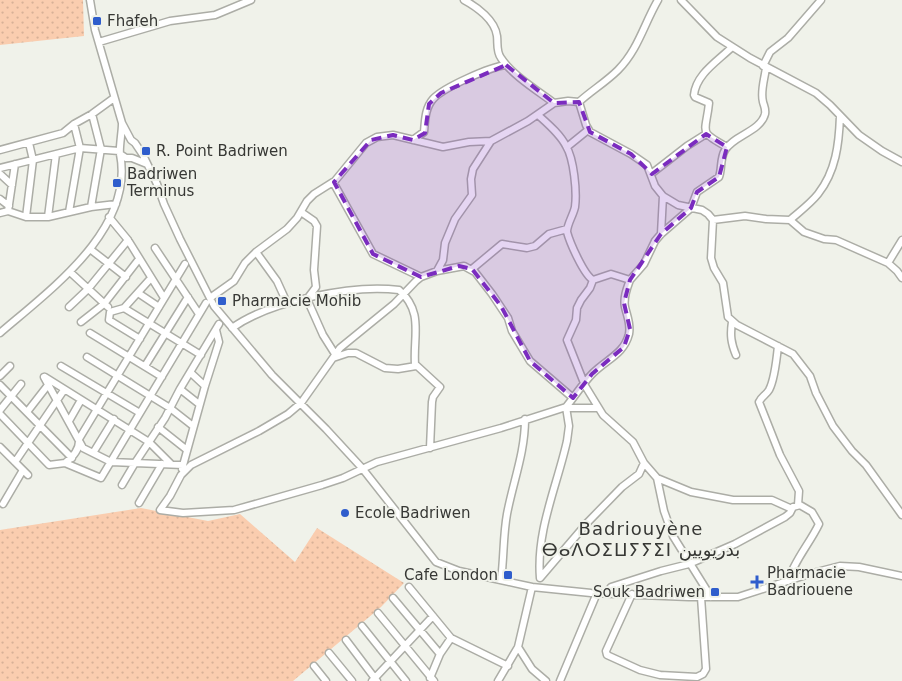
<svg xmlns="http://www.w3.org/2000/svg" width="902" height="681" font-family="'DejaVu Sans','Noto Sans Arabic','Noto Sans Tifinagh',sans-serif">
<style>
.grass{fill:url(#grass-dots)}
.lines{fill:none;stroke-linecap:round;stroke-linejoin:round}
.minor-casing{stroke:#acada6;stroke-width:9}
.minor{stroke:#fff;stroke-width:6}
.marked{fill:#7b2cbf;fill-opacity:0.2;stroke:#7b2cbf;stroke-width:4;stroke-dasharray:10 6;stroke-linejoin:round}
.poi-dot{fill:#2f5dcc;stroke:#f0f2ea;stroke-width:2}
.labels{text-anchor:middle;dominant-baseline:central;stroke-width:4;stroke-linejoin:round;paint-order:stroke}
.poi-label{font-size:15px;fill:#373835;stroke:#f0f2ea;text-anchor:start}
.quarter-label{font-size:18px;letter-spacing:1px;fill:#373835;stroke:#f0f2ea}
</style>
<defs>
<pattern id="grass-dots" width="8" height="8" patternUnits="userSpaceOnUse" patternTransform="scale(1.25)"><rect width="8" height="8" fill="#facdaf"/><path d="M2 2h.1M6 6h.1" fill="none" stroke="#d7b197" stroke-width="1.8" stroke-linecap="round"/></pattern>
</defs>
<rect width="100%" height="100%" fill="#f0f2ea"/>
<path class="grass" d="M0,0H83L84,36L0,45Z
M141,508L208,521L240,514L295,562L317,528L404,583L381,607L293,681H0V530Z"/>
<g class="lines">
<defs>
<path id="minor" d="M90,0L95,30L122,123L131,140L135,143L143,155L157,184L164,204L180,239L214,306L272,375L326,429L362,468L436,562L459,571L532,587L591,593L689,597H738L809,574L840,566L859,567L902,576
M464,0C477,7 495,20 497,36C498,44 496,51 501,58C512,75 538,91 554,103
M681,0L717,37L750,58L816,93L830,105L859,135L882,151L902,162
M99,42L170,21L215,15L251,0
M763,66L770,52L788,38L821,0
M579,102L586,125L590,132L631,154L647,165L655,186L663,196L678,205L702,210L708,214L713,220L711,258L714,268L723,283L728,317L737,325L793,354L810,376L816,393L833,426L852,451L866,465L902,515
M538,115C548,124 560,134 566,146C574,159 577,192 575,207C573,216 567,224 567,232C570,243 584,275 593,280L611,274L630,280C627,288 623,298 625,307C627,316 631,324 629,334C624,354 607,359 593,373C583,383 575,396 566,407L501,428L377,462L343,478L322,485L234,510L183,513L160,510L170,496L181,475L191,465L259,431L288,414L301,403L340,348L394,304L416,281L421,277L437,271L464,266L475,272L492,294L508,318L512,331L530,361L573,398
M122,124C122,132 119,148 120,154L126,158H132L147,164
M413,140L424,132C425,121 425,108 433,99C444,87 490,67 506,65
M567,147L588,130
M727,147C697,131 706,133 709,103L695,97L694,95C696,74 718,61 732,47
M0,150L63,133L74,124L92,114L114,98
M0,168L80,148L119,151
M0,174L12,185
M651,174L687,146L706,134
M334,182L366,143L377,137L393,135L443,147L469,142L491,141
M0,199L9,206
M91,207L101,149L92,114
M8,211L15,164
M69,212L80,148L74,124
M301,212L314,221L317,226L314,270L316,287L307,299L323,335L335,354
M0,213L8,211L26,217H48L91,207L116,204
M26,217L33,160L29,143
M48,217L56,154
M109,217L128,240L164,298
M713,220L745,216L766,219L790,220C799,212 810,204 818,194C836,171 839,144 840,116
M790,220L804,232L824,239L836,240L888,263
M661,234L663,196
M902,240L888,263L897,271L902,278
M155,248L199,314
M90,249L126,277
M256,252L277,281L287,303
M472,269L502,244L527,248L535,246L549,234L567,229
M437,271L443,260L445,243L455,219L472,195L471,179L473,169L491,141L528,121L554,103L568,101L579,102C591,91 606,82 618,70C638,50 644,24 658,0
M70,272L108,307
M630,280L644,264L655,241L661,234L691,208L697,192L719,177C722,169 720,158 725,150C733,136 761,131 765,114C766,109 764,106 763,102C760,91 765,78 766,67
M138,293L159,307
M210,298L234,281L245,263L256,252L287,229L297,218L307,201L314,194L333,182L373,254L421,277
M69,307L88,289L128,240
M124,308L201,355
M81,322L104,304L139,259
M732,322C730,335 731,343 736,355
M232,328C270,301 353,284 399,290C424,312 413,336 415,364L440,387L433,397L432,402L430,448
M0,333C50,290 135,229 120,154
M90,333L162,377
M140,339L109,320L110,312L124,308L151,278
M778,346C777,356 774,381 769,390C766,395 761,397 759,402L780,455L799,491L798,505
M87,357L170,408L193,426
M333,358L348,353H356L385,368L398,369L416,366
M61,366L140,413
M145,366L188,297
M191,373L205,386
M0,376L10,366
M44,377L83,448L111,462L183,465
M45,377L149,442L171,464
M584,383L567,340L576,320L577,308L581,300L590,288L593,280
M584,384L603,415L633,442L644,463L657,478L664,511L673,536L711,597
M0,385L72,458
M180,389L199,404
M566,407L569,426L567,441C557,486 536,531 540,578L587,523L622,487L639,474L644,463
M567,408H598
M0,410L21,384
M27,412L48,385
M0,414L49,465L65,463L101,478L206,303
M69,421L81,400
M158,427L187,450
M0,447L28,475
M93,453L114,419
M15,462L64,390
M65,463C73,457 80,449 79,439L185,264
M182,469L205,386L219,342L216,330
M657,478L691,492L733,500H772L792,509
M122,485L135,463L165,418L180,389L219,324
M139,503L162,464
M3,504L23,470
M501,580C504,558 503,536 507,514C513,482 525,453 525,419
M409,587L451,638L508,666
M607,593L611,587L661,571L689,564L735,544L785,517L790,513L793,507L800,505L812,512L819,524C810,543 794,561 788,581
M632,594L606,651L607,655L640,670L660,675L697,677L703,674L706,669L701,597
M393,598L440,654
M378,613L434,681
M362,626L406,681
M346,640L377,681
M518,647L532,669L546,681
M329,653L352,681
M314,666L326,681
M430,678L440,654L451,638
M372,681L433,616
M498,681L518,647L532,587
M560,681L597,593"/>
</defs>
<use href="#minor" class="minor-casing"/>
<use href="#minor" class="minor"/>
</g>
<path class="marked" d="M506,65L554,103L579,102L590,132L631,154L652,174L706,134L727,147L719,177L697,192L691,208L661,234L630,280L624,303L630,329L624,347L592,374L573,398L530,361L501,306L472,269L459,266L421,277L373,254L334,182L371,140L393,135L413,140L425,133L429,104L441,93Z"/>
<g class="poi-dot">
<rect x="92" y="16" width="10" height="10" rx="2.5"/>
<rect x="141" y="146" width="10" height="10" rx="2.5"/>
<rect x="112" y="178" width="10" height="10" rx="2.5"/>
<rect x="217" y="296" width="10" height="10" rx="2.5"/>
<circle cx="345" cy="513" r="5"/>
<rect x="503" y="570" width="10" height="10" rx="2.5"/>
<path d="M754.5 574.5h5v5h5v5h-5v5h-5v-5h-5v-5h5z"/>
<rect x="710" y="587" width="10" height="10" rx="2.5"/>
</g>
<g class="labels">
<g class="poi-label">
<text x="107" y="21">Fhafeh</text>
<text x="156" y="151">R. Point Badriwen</text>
<text x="127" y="174">Badriwen<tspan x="127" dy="17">Terminus</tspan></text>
<text x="232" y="301">Pharmacie Mohib</text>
<text x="355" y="513">Ecole Badriwen</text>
<text x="767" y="573">Pharmacie<tspan x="767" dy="17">Badriouene</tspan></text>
<text x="498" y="575" text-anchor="end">Cafe London</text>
<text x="705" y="592" text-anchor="end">Souk Badriwen</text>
</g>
<g class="quarter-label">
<text x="641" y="528">Badriouyène<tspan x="641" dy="21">ⴱⴰⴷⵔⵉⵡⵢⵢⵉⵏ بدريويين</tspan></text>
</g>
</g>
</svg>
